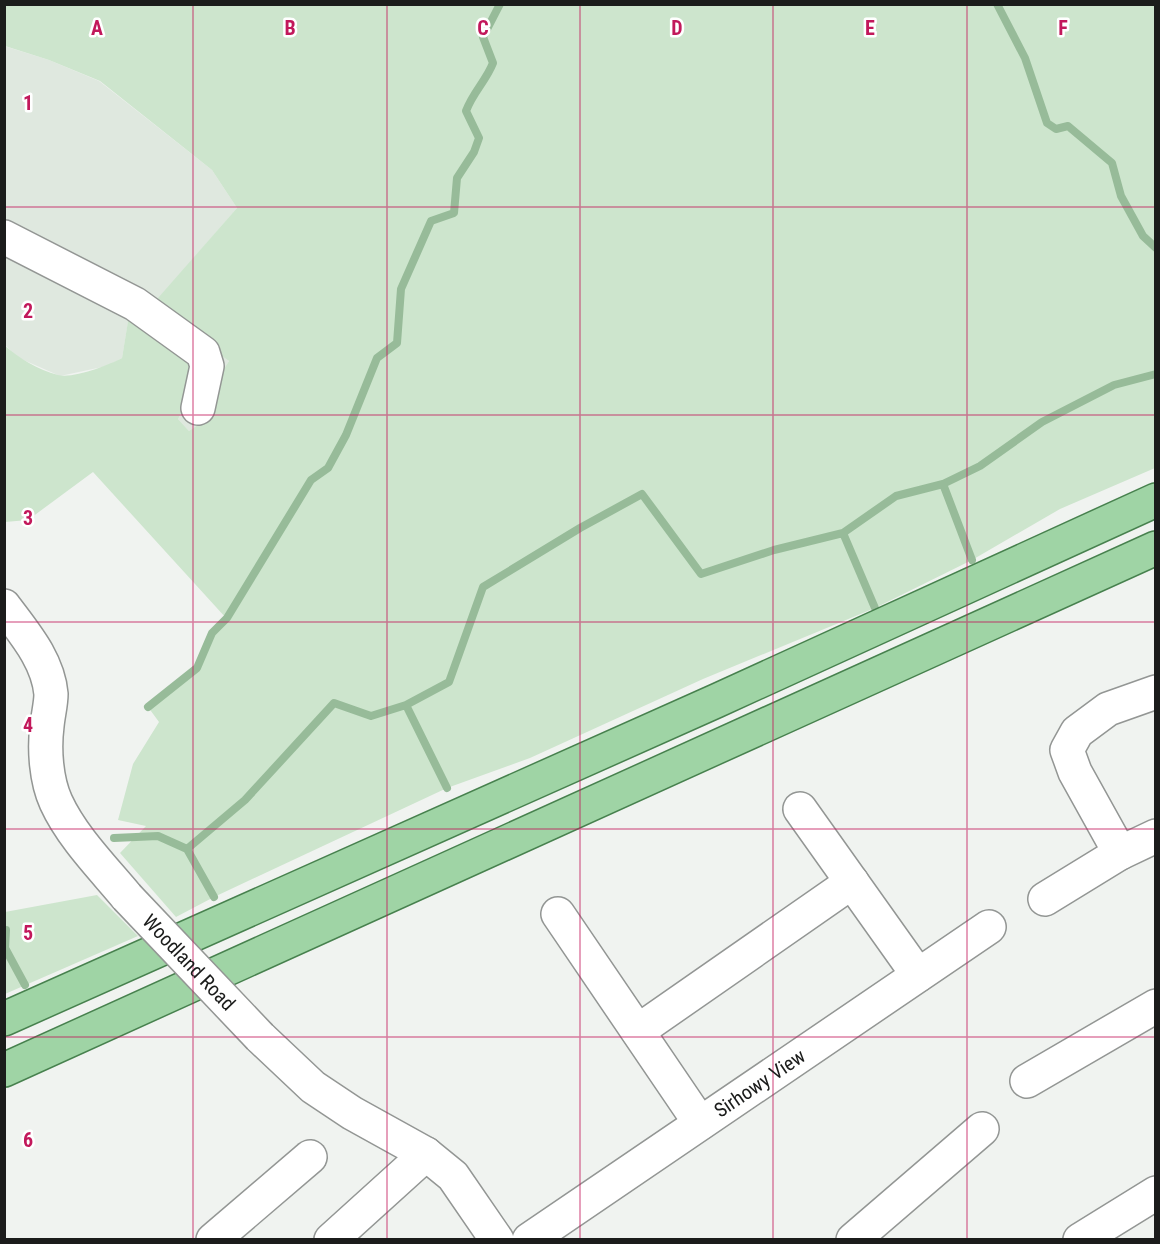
<svg xmlns="http://www.w3.org/2000/svg" width="1160" height="1244" font-family="'Roboto Condensed',sans-serif">
<style>
.built{fill:#dfe8df}
.green{fill:#cde5cd}
.lines{fill:none;stroke-linecap:round;stroke-linejoin:round}
.stream{stroke:#97bb99;stroke-width:8}
.minor-casing{stroke:#939694;stroke-width:36}
.major-casing{stroke:#47814e;stroke-width:36}
.minor{stroke:#fff;stroke-width:33}
.major{stroke:#9fd4a5;stroke-width:33}
.minor-bridge-casing{stroke:#939694;stroke-width:36;stroke-linecap:butt}
.minor-bridge{stroke:#fff;stroke-width:33}
.grid{fill:none;stroke:#c2185b;stroke-width:1.5;stroke-opacity:0.55}
.labels{text-anchor:middle;dominant-baseline:central;stroke-width:5;stroke-linejoin:round;paint-order:stroke}
.street-label{font-size:20px;fill:#1b1c1b;stroke:#fff}
.grid-label{font-size:20px;text-anchor:middle;font-weight:bold;fill:#c2185b;stroke:#fff;stroke-width:5;stroke-linejoin:round;paint-order:stroke}
</style>
<rect width="100%" height="100%" fill="#f0f3f0"/>
<path class="built" d="M4,46L49,60L99,81L212,170L237,208L152,306L229,361L214,384L202,422L189,431L178,419L187,403L185,388L130,310L122,358L107,366L60,376L19,358L5,345Z"/>
<path class="green" d="M5,5H1155V468L1060,509L972,560L875,608L703,679L530,758L447,788L214,897L176,917L120,853L146,826L118,820L133,764L159,722L148,707L197,668L212,633L226,618L93,472L28,520L5,522L4,345C19,358 38,370 58,375C73,379 109,365 122,358L130,309L194,360L185,388L187,403L178,419L189,431L202,422L214,384L229,361L151,306L237,208L212,170L100,81L49,60L5,46Z
M97,895L138,936L5,994V912Z"/>
<g class="lines">
<path class="stream" d="M997,4L1025,58L1047,123L1056,129L1068,126L1112,163L1121,196L1143,236L1156,248
M943,484L972,560
M843,533L875,608
M406,705L447,788
M148,707L197,668L212,633L227,618L311,480L328,468L346,435L377,358L397,343L401,289L431,221L454,213L457,178L474,152L479,138L466,111C473,92 486,81 493,63L483,37L500,4
M114,838L158,836L187,849L245,800L334,703L371,716L406,705L449,682L483,587L580,528L642,494L701,574L774,550L843,533L896,496L943,484L980,466L1042,422L1114,385L1156,374
M187,849L214,897
M6,930L5,948L25,985"/>
<defs>
<g id="minor">
<path d="M4,237L135,304L203,353L207,366L198,408"/>
<path d="M4,606C24,633 48,660 51,694C51,704 48,715 47,726C44,749 46,780 56,802C72,837 103,868 127,897"/>
<path d="M800,809L918,975"/>
<path d="M1120,853L1075,772L1067,750L1077,732L1108,709L1156,692"/>
<path d="M1045,899L1120,853L1156,836"/>
<path d="M558,914L700,1123"/>
<path d="M638,1031L852,882"/>
<path d="M260,1037L313,1087L352,1113L426,1154L453,1176L497,1240"/>
<path d="M1027,1081L1156,1006"/>
<path d="M213,1240L310,1157"/>
<path d="M331,1240L426,1154"/>
<path id="s1" d="M529,1240L989,927"/>
<path d="M853,1240L982,1129"/>
<path d="M1080,1240L1156,1193"/>
</g>
<path id="major" d="M4,1019L716,701L1156,500
M4,1070L1156,548"/>
</defs>
<use href="#minor" class="minor-casing"/>
<use href="#major" class="major-casing"/>
<use href="#minor" class="minor"/>
<use href="#major" class="major"/>
<defs>
<g id="minor-bridge">
<path id="s2" d="M127,897L260,1037"/>
</g>
</defs>
<use href="#minor-bridge" class="minor-bridge-casing"/>
<use href="#minor-bridge" class="minor-bridge"/>
</g>
<path class="grid" d="M193,4V1240M387,4V1240M580,4V1240M773,4V1240M967,4V1240M4,207H1156M4,415H1156M4,622H1156M4,829H1156M4,1037H1156"/>
<g class="labels">
<g class="street-label">
<text stroke="none"><textPath href="#s2" startOffset="90">Woodland Road</textPath></text>
<text stroke="none"><textPath href="#s1" startOffset="279">Sirhowy View</textPath></text>
</g>
</g>
<g class="grid-label">
<text x="97" y="35">A</text>
<text x="290" y="35">B</text>
<text x="483" y="35">C</text>
<text x="677" y="35">D</text>
<text x="870" y="35">E</text>
<text x="1063" y="35">F</text>
<text x="28" y="110">1</text>
<text x="28" y="318">2</text>
<text x="28" y="525">3</text>
<text x="28" y="732">4</text>
<text x="28" y="940">5</text>
<text x="28" y="1147">6</text>
</g>
<rect width="1160" height="1244" fill="none" stroke="#1b1c1b" stroke-width="12"/>
</svg>
